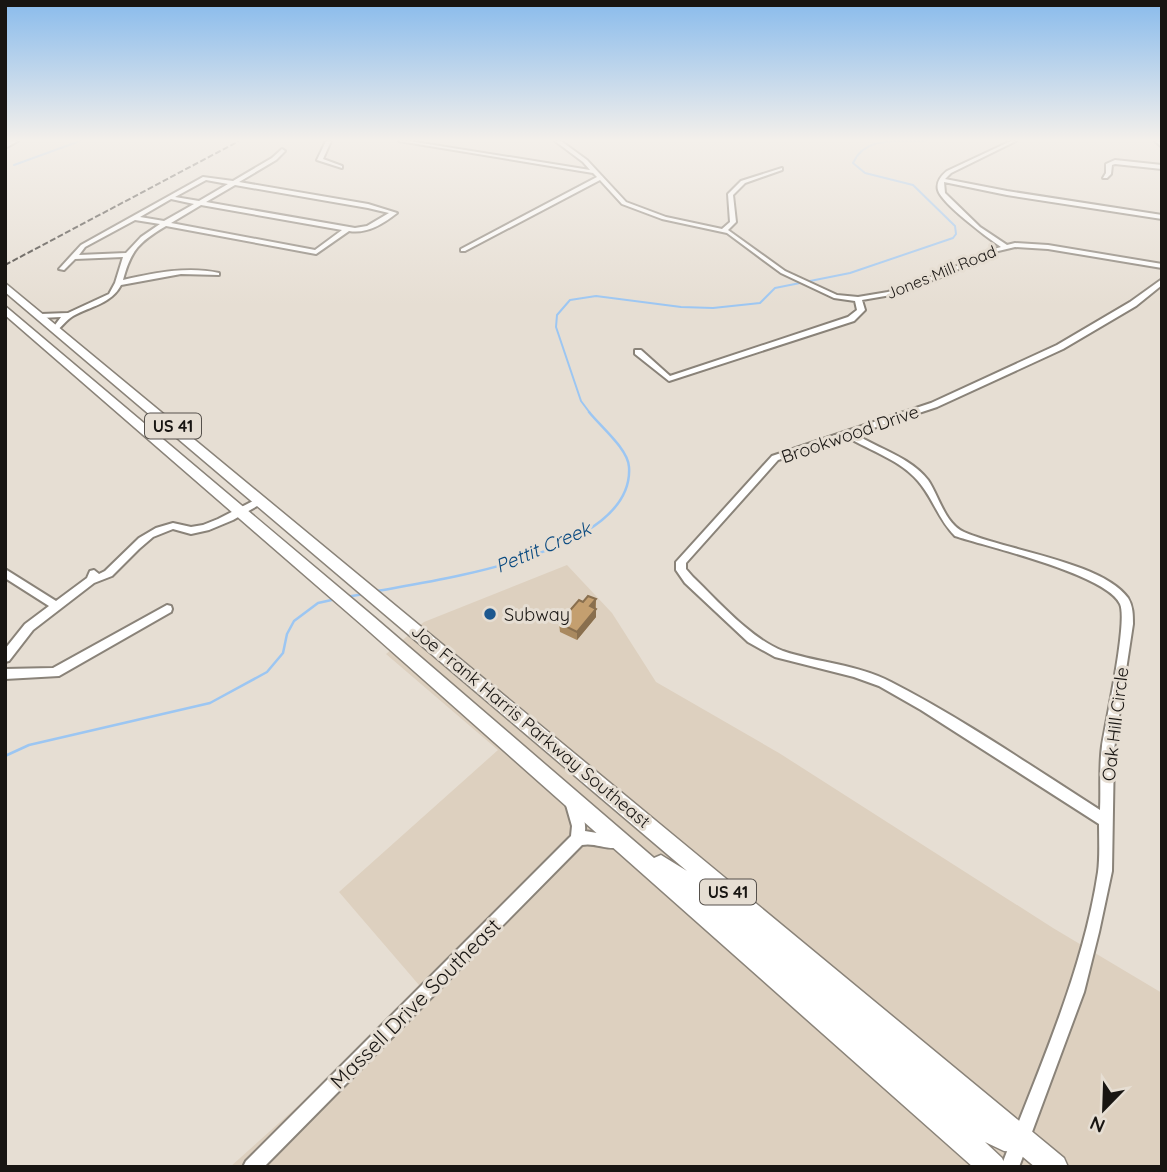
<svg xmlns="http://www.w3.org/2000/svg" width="1167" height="1172" font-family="Quicksand,sans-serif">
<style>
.built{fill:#ddd0bf}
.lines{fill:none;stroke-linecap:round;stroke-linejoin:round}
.stream-far1{stroke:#9cc6f2;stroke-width:2}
.stream{stroke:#9cc6f2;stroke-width:2.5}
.minor-casing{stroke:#8a8379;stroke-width:4}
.major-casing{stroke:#8a8379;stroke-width:4}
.highway-casing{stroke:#8a8379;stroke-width:3}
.minor{fill:#fff;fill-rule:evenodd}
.major{fill:#fff;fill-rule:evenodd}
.highway{fill:#fff;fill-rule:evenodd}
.rail{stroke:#3d3934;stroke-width:2;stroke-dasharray:6 2.5;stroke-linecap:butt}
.wall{fill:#a9895f}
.shaded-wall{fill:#896f4e}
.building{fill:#c49f6f;stroke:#896f4e;stroke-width:2}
.poi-dot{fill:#1d588f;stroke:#e6ded3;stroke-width:2.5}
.labels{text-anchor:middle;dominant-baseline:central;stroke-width:6;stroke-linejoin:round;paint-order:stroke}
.far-street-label{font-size:16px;fill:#181512;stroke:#e6ded3}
.shield{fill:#e6ded3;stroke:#56514c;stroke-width:2}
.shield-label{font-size:16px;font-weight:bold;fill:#181512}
.street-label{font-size:18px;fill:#181512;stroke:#e6ded3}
.poi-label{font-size:18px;fill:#181512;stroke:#e6ded3;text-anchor:start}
.water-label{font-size:19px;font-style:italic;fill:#0a4a80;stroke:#e6ded3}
.near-street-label{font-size:21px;fill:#181512;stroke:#e6ded3}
</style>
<rect width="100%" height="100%" fill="#e6ded3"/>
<path class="built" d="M567,565L612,613L656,682L779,753L1053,928L1162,993V1167H230L425,992L339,892L498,750L386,654L424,622Z"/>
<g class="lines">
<path class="stream-far1" d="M14,165L80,141
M590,413L581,401L556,327L557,315L570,300L596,296L681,307L713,308L760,303L775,288L850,273L953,238L956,234L955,226L913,185L865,173L853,163C866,134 900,143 926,141"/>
<path class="stream" d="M377,591C437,580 635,553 629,467C628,449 601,427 589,412
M346,597L364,594
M5,756L29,745L210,703L267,672L283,653L287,634L294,621L318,603L336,599"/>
<defs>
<path id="minor" d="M326,141H331L323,159L342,166V168L317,160Z
M399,141H409L590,170L583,162L555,141H561L587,160L626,202L666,217L722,229L730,222L728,194L741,181L782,168V170L745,183L733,195L736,222L728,230L785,271L837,295L858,297L888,292L942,273L990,250L1001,247C988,238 941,203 938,190C936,182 941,176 947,171L1011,141H1016L951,173L945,179L1007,191L1162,215V219L1007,195L944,182L945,193L980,227L1007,245L1015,243L1048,245L1162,264V268L1048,249L1015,247L994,252L946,275L891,295L862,300L865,310L854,321L669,381L635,354V350H641L670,376L848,317L857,310L855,301L834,298L781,273L727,233L662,219L622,204L600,180L465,251H461V249L597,177L593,173Z
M1155,141L1162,142V147Z
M282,149L285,151L276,160L239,182L368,204L397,213C383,224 367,234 349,231L316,254L166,226C139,242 131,250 123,280C155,273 187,266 219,273V275L181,274L121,285C111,304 91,306 73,316C66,320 62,327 56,331L52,329L61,317L41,318L37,316L41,314L68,313L109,294L115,283L123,257L75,259L64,270L59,269L81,245L203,177L233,181L272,158ZM206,180L228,184L199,201L175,197ZM235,185L368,208L389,213L367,226L355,228L206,202ZM171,199L194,204L164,221L140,217ZM201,205L342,230L315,250L171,223ZM135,220L160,224L141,237L126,253L79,255L85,247Z
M1115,160L1162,165V169L1115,164L1112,165L1111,174L1107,178H1103L1106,173V164Z
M1162,279V285L1136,306L1063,349L937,407L855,434C879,449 910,457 928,480C939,496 945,524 964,532C1004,550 1103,562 1128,598C1133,606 1133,615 1133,624L1114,749L1112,871L1099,932L1084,992L1019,1167H1001C1037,1073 1083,972 1098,872C1100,857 1099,840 1099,824L921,710L879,686L854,677L775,657L748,642L685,583L676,570V562L772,456L931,403L1057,345L1130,302ZM847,437C871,451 900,460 918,481C933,498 938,519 955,536C988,547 1106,574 1120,604C1128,621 1106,721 1102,746C1099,767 1101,789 1100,810C1031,766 963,719 891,682C857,664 818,663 783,651C751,639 718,601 693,577L686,569V563L778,460Z
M261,497L266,500L264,502L233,520L209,530L191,534L173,529L153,537L139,549L112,576L94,583L33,630L9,661L5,662V649L25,624L49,606L5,578V569L56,601L87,578L90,571L94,570L99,574L105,571L139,538L156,528L173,523L191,527L203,525L218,519Z
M167,605L171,606L172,609L171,612L59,676L5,679V669L53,668Z
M573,799L578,801C582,810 586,822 585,831L621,837L623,842L621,847C608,851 595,842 582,845L264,1167H243L246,1161L571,836L572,826L566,805L568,801Z"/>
<path id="major" d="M10,141H18L5,148V143Z"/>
<path id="highway" d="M5,283L1064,1158L1068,1167H1035L1017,1152L1004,1151L985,1142L1002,1158L1006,1167H973L362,625L5,315V306L374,617L654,858L661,855L687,871L5,292Z"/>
</defs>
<use href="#minor" class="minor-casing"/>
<use href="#major" class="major-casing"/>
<use href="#highway" class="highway-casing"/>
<use href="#minor" class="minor"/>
<use href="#major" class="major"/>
<use href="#highway" class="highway"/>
<path class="rail" d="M5,265L239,141"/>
</g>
<path class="wall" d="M596,599V617L577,640L560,632L559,623L583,602Z"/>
<path class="shaded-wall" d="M596,599L595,608L590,614V606Z
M596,609V617L577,640V632Z"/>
<path class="building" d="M588,596L596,599L590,606L596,609L577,632L559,623L579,600L583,602Z"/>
<linearGradient id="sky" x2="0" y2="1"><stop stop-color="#89bbec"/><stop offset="0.46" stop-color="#f4f0eb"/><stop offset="1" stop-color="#f4f0eb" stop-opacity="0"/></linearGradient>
<rect width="1167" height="305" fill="url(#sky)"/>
<circle class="poi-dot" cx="490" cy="614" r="7"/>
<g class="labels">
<g class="far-street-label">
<text transform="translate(941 272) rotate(-22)">Jones Mill Road</text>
</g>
<g class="shield">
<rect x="145" y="413.5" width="56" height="25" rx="5"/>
<rect x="700" y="879.5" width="56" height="25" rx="5"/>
</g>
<g class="shield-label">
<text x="173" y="426">US 41</text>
<text x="728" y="892">US 41</text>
</g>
<g class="street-label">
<text transform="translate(850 434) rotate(-19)">Brookwood Drive</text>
<text transform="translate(1115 724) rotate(-83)">Oak Hill Circle</text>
<text transform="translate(531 726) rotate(40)">Joe Frank Harris Parkway Southeast</text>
</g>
<g class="poi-label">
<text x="504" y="614">Subway</text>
</g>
<g class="water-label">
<text transform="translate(543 547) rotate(-23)">Pettit Creek</text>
</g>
<g class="near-street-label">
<text transform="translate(415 1003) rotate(-45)">Massell Drive Southeast</text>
</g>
</g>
<rect width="1167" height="1172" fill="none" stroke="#181512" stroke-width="14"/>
<g transform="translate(1104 1109) rotate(203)" stroke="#e6ded3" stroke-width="5" paint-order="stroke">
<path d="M0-5L12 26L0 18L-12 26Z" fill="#181512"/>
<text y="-10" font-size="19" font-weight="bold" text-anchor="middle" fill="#181512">N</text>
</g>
</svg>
